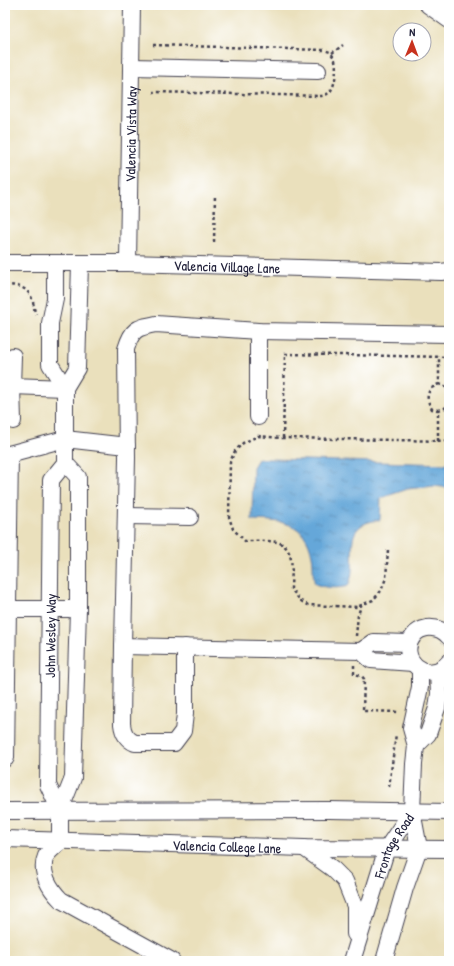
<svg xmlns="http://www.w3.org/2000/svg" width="454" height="966" font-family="'Patrick Hand',sans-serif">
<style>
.water{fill:url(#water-ripples);stroke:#44648a}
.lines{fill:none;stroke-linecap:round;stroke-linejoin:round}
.minor-casing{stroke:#403e4e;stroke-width:18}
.path{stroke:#403e4e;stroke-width:2.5;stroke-dasharray:3 3;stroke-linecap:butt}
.minor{stroke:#fff;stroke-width:16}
.labels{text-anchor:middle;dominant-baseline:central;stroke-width:3;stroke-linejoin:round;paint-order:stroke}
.street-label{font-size:14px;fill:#22223b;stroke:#fff}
</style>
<defs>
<pattern id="water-ripples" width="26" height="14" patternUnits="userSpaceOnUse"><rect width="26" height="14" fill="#65a7d9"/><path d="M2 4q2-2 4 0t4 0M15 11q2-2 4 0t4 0" fill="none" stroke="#5388b1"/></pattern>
</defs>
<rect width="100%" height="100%" fill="#fff"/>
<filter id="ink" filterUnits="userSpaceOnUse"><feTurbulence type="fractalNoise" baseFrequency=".025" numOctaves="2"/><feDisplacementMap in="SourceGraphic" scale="8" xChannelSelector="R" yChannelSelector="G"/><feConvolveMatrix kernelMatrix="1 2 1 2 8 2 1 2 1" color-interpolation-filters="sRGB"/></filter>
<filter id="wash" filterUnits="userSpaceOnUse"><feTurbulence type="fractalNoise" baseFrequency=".012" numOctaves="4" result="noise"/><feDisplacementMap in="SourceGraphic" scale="16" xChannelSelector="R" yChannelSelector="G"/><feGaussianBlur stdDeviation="0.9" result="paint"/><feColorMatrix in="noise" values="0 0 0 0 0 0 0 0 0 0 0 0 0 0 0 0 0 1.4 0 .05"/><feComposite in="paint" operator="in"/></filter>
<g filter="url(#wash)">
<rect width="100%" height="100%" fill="#eae0bc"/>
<path class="water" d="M258,459H272L449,464V488L435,486L408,489L381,498L380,520C336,524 361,560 348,586C337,589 325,588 315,584C312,575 314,565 312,556C306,521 281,521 252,520L253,467Z"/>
</g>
<g filter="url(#ink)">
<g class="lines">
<defs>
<g id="minor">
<path d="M428,5L449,20"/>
<path d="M132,67L318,71"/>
<path id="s1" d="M5,263H128L441,272L449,271"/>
<path id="s2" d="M128,263L132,5"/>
<path d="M55,264V299L50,323V364L65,388"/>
<path d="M13,356L12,386L65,388"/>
<path d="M12,386L13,421"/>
<path d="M258,417V331"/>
<path d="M5,455L65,439L127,446"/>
<path d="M65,463L78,477V609L73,778L60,811V842C56,846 49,851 46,856C39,872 50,889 61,900L172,961"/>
<path d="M126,516L190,517"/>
<path d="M5,609H78"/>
<path d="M449,637C443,630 436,627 427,628C422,629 417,631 414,635C395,658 428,687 449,662"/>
<path d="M409,643L374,642L361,651L123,646L127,458L126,349C132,329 136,328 156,324L258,331L449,334"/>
<path d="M123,646L122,724C123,733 126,739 135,743H174L183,731L185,714V647"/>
<path d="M361,651L371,660L413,663"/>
<path d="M416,746L428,734L437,708L439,694L438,671"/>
<path d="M5,758H6L10,454"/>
<path d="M5,811L329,810L449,812"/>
<path id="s3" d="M60,811L48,785L51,480L65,463V388L77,368L80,264"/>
<path id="s4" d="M5,839L304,848L449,849"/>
<path d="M304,848L333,869L345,881L355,906V934"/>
<path id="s5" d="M352,961L387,848L412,811"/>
<path d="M384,961L405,888L419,848L412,811L414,764L416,746L411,728L420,687V670"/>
</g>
</defs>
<use href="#minor" class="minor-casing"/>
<path class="path" d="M153,45L324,50L330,52C332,55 334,57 335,60C337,69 336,89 327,94C326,95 322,96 321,96L153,92
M332,53L343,45
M214,242L215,194
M5,285C18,285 29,287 33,302C34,307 34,310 36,314
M439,384L445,386L449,391
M438,410L445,408L449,402
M283,438L285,354L449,357
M438,441V410L432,409C425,398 426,389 439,384V356
M388,550L386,578L381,591L373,600L357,607L308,605L301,601L291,589C291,576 296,550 280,543C275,540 252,541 245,541L233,529L229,517L230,462L235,451L243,443L258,436L283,438L449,441
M356,636L358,615L361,606
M354,665V674L362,676L364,679L363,711L399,712
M389,787L396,734"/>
<use href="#minor" class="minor"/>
</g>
</g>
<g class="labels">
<g class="street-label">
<text stroke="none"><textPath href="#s2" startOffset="129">Valencia Vista Way</textPath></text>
<text stroke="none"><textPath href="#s1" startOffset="222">Valencia Village Lane</textPath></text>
<text stroke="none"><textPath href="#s3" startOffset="178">John Wesley Way</textPath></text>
<text stroke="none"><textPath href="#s4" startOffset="222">Valencia College Lane</textPath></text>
<text stroke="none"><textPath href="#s5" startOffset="123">Frontage Road</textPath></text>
</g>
</g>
<rect width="454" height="966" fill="none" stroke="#fff" stroke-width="20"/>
<g transform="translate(412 42) rotate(1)"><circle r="19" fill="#ffffff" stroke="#a7a7b1"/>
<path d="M0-3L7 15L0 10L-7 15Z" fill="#c8321e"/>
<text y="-6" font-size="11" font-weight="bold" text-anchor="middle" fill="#22223b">N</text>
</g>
</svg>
